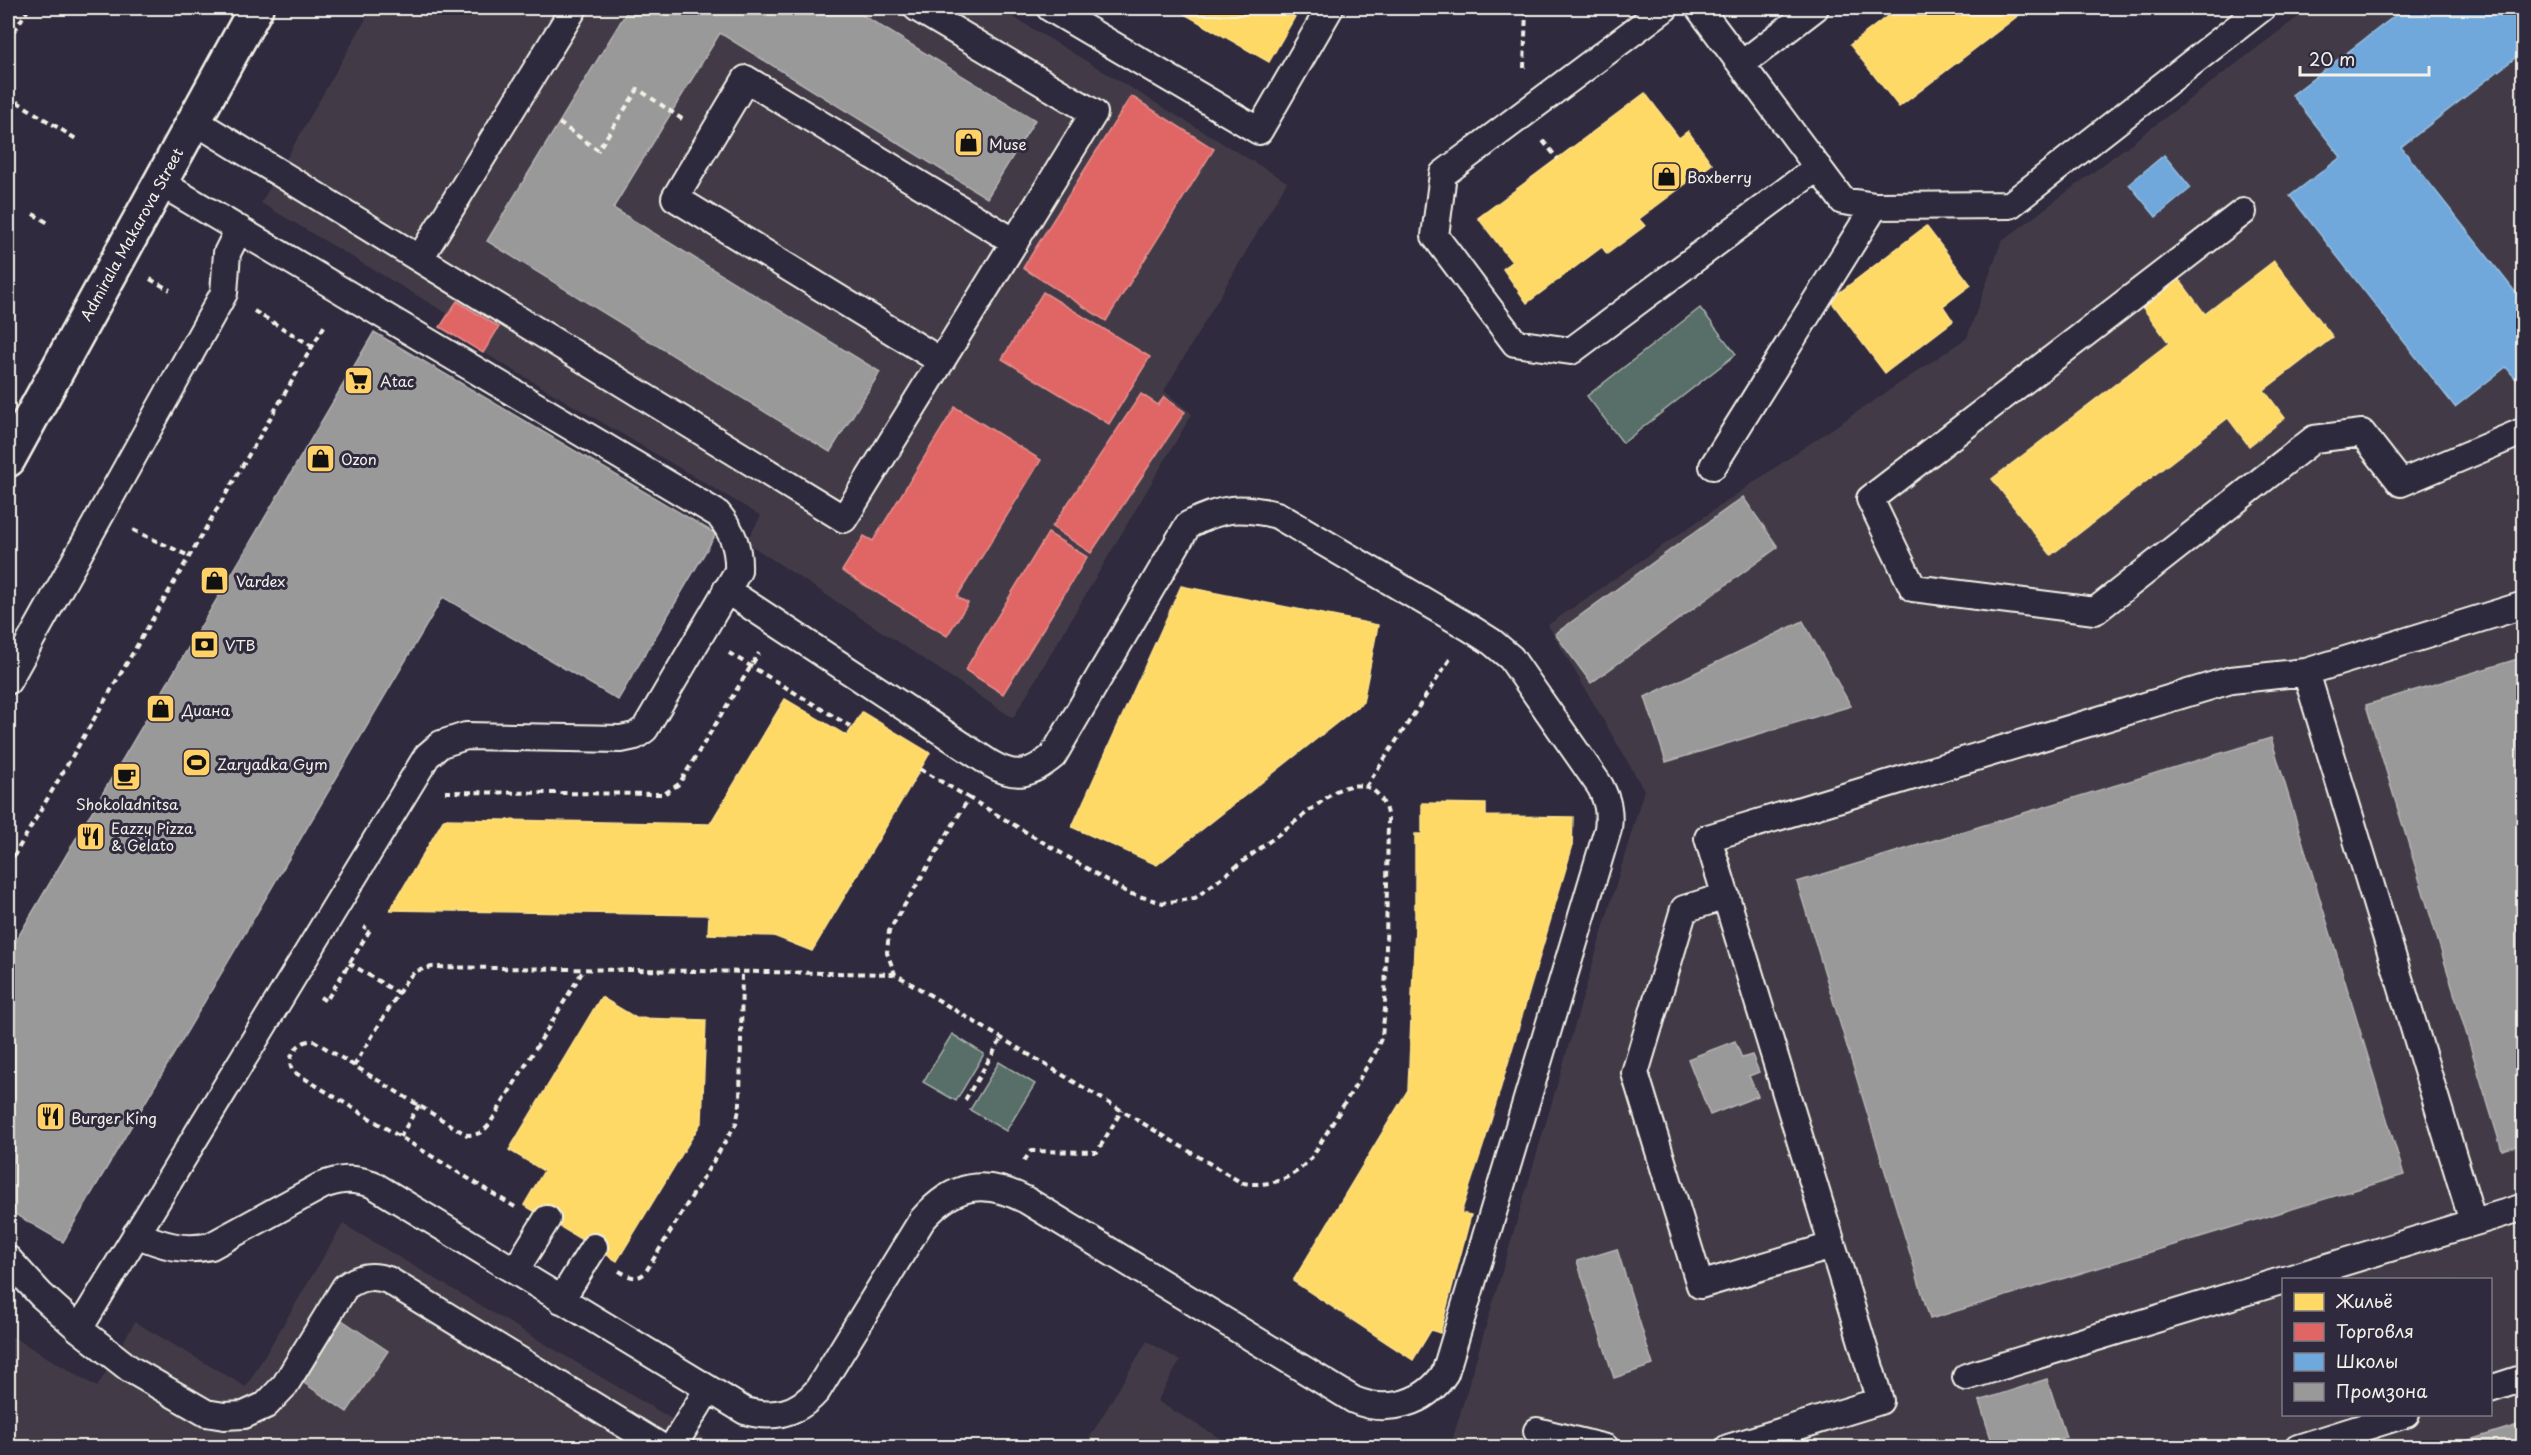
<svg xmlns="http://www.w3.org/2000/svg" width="2531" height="1455" font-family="'Playpen Sans',sans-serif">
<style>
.built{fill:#423a47;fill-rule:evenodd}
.green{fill:#586e68;stroke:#a6b0a8;stroke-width:1.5}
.homes{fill:#ffd966;stroke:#fce08d;stroke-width:1.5}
.shops{fill:#e06666;stroke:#e6908d;stroke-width:1.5}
.schools{fill:#6fa8dc;stroke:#97bee0;stroke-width:1.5}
.industry{fill:#999;stroke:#b4b3b1;stroke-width:1.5}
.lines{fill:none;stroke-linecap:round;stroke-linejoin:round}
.service-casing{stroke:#f4f1e8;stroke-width:30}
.tertiary-casing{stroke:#f4f1e8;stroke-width:38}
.path{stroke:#f4f1e8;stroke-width:4;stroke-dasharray:6 4.5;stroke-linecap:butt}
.service{stroke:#2f2a3d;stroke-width:26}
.tertiary{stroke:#2f2a3d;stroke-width:33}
.labels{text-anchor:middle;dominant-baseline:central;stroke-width:6;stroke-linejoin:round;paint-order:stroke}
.poi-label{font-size:15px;fill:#f4f1e8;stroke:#2f2a3d;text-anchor:start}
.street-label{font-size:15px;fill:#f4f1e8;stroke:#2f2a3d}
</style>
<rect width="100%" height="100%" fill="#2f2a3d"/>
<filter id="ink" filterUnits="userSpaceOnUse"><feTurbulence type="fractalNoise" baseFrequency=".0167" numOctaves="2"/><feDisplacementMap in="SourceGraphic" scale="12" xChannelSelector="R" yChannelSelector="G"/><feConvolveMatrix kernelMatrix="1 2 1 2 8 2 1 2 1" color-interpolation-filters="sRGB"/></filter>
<g filter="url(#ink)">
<path class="built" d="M372,8H998L1287,182L1164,391L1192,414L1013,718L746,542L761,516L440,327L448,314L261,203Z
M2310,8H2523V1447L1450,1448L1644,790L1548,625L1799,451L1967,338L2001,242ZM2284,1280H2490V1414H2284Z
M343,1224L719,1447L8,1448V1334L97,1387L135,1322L246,1387Z
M1147,1341L1180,1361L1157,1401L1235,1447H1084Z"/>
<path class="green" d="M1700,308L1736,354L1623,443L1587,396Z
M952,1034L984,1054L956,1101L923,1082Z
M999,1062L1035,1084L1006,1131L970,1110Z"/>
<path class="homes" d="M1174,8H1300L1269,62Z
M1898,8H2028L1899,107L1850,45Z
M1645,93L1679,138L1688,131L1712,164L1639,219L1645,226L1607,254L1602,247L1527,303L1503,269L1512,262L1478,218Z
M1926,226L1971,285L1943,306L1953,321L1885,373L1830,300Z
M2274,261L2333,337L2264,390L2285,418L2249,446L2228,418L2051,555L1992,479L2169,343L2140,304L2176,275L2205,314Z
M1181,586L1378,625L1363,702L1157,865L1072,827Z
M785,699L847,736L862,712L930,753L812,951L774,936L708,934L709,915L390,910L444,819L710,824Z
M1422,803L1486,804V816L1573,817L1572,848L1486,1137L1461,1213L1471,1215L1440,1333L1431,1330L1413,1360L1293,1281L1408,1090L1415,926V834H1422Z
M601,997L636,1018L706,1020L702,1121L617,1261L524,1205L544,1171L509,1150Z"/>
<path class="shops" d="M1131,96L1214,149L1106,321L1023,268Z
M1043,292L1150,357L1109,424L1002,359Z
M457,301L499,327L483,353L440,327Z
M1141,394L1158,405L1164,397L1185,412L1091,553L1052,527Z
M955,407L1041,460L957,597L968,603L947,636L842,571L864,536L873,541Z
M1048,533L1087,557L1003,694L965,670Z"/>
<path class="schools" d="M2405,8H2524V51L2401,147L2524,303V389L2506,367L2455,407L2290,196L2341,157L2292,95Z
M2164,155L2191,188L2156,217L2129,184Z"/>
<path class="industry" d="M629,8H851L1035,120L987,198L720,33L613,208L880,372L830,452L487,241Z
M374,332L716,534L618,700L443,597L63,1242L8,1210V954Z
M1743,497L1778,547L1591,683L1555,634Z
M1803,621L1851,706L1666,762L1645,697Z
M2524,657V1144L2502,1150L2366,705Z
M2271,738L2404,1175L1930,1319L1797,882Z
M1735,1041L1742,1058L1752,1055L1759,1072L1749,1076L1758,1096L1710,1115L1688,1059Z
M1617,1249L1653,1365L1614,1378L1577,1261Z
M342,1320L388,1351L347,1412L301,1381Z
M2047,1379L2066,1437L2034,1448H1994L1979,1401Z
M2524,1423V1448H2444Z"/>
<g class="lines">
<defs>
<path id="service" d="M1050,8L1259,131L1330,8
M1665,8L1443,174L1435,236L1515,343L1571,351L1818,167
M1699,8L1843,201L1875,206L2010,205L2262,8
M1742,64L1815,8
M193,120L844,519L1094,113L917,8
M2243,212L1870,499L1913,588L2095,611L2314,439L2362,433L2401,483L2524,431
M420,258L574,8
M941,361L675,198L746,79L1015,242
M1713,466L1875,206
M2306,672L2524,605
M8,681L224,293L227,253L239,229
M1726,896L1684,909L1635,1073L1700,1285L1832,1246
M136,1234C162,1245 183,1252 211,1246L321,1186C340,1178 354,1178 372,1184L745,1411C774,1419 797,1414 817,1391L922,1220C953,1184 984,1178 1026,1200L1354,1400C1387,1414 1425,1404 1445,1373L1608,829C1610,812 1608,801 1600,786L1511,658L1492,642L1470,628L1277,515C1241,506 1222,507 1188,525L1053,756C1031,774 1017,779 991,764L726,590
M8,1259L41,1295L79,1329L427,756L441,744L466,736L621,739L635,736L645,729L738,571C739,548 733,532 718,514L159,182
M515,1271L547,1219
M2285,1280L2524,1207
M561,1300L594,1247
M79,1329L130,1369L206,1413L224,1416L244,1415L266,1405L285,1385L345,1287C359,1277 371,1274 388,1280L663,1448
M1966,1377L2284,1280
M2490,1389L2524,1378
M1537,1431L1606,1448
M672,1448L708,1389
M1728,1448L1880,1401L1708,838L2231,680L2306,672L2473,1222
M2298,1448L2406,1414"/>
<path id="tertiary" d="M8,460L256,8"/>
</defs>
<use href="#service" class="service-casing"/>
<use href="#tertiary" class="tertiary-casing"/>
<path class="path" d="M8,40L29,8
M1524,68L1526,8
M8,96L76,139
M559,123L598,150L638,89L682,119
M1543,141L1558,159
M33,214L50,224
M150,279L170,290
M254,311L312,346
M133,530L189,556
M729,653L853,728
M920,769L969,798L889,931L887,953L895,974L1242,1183C1272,1187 1293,1179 1312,1157L1375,1053L1382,1036L1385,1009L1388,820C1384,788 1362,777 1334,792L1195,898L1163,903L1128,893L969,798
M1366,787L1452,656
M445,792L664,794L679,784L759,653
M8,866L326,323
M349,963L398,993
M320,997L326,1001L370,930L364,927
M354,1066L407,979L416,971L432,967L895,974
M965,1100L1002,1038
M400,1137L419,1105
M1024,1161L1031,1151L1097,1152L1122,1110
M515,1207L294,1072C283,1061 298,1038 314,1041L467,1135C477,1135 482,1133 489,1125L584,969
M619,1271C628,1276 636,1281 645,1273L736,1124L740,1104L742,972"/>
<use href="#service" class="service"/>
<use href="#tertiary" class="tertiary"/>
</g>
</g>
<defs>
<symbol id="shop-square" viewBox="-11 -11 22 22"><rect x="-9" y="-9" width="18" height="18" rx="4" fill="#ffd166" stroke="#2f2a3d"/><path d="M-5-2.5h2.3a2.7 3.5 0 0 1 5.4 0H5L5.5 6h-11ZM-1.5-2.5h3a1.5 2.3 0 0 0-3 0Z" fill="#111"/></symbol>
<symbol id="supermarket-square" viewBox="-11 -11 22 22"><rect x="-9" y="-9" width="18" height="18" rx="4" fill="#ffd166" stroke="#2f2a3d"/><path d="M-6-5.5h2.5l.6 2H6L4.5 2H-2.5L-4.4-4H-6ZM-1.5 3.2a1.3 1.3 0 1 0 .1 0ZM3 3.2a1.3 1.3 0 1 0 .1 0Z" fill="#111"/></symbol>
<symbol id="bank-square" viewBox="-11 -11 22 22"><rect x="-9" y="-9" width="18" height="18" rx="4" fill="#ffd166" stroke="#2f2a3d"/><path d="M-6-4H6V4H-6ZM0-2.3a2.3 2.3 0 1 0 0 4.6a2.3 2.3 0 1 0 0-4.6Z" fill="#111"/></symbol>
<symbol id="stadium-square" viewBox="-11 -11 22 22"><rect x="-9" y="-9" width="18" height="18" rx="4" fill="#ffd166" stroke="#2f2a3d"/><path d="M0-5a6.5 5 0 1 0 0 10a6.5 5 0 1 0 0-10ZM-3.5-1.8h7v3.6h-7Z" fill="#111"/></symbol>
<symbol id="cafe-square" viewBox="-11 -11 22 22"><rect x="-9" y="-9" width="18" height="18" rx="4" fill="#ffd166" stroke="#2f2a3d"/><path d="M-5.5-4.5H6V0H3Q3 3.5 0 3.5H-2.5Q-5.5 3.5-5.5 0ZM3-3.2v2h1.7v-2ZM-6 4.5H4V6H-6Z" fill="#111"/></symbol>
<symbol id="restaurant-square" viewBox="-11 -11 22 22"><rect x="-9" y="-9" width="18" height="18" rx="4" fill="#ffd166" stroke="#2f2a3d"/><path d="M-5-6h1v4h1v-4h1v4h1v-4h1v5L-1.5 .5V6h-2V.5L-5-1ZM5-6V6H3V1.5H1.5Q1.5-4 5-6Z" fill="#111"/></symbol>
</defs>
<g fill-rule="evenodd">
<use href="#shop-square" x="952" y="126" width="33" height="33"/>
<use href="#shop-square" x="1650" y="160" width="33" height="33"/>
<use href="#supermarket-square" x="342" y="364" width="33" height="33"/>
<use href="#shop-square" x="304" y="442" width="33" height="33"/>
<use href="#shop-square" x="198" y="564" width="33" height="33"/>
<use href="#bank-square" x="188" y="628" width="33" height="33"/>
<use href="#shop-square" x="144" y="692" width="33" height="33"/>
<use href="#stadium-square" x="180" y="746" width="33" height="33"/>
<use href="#cafe-square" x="110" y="760" width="33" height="33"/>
<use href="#restaurant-square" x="74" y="820" width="33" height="33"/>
<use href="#restaurant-square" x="34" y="1100" width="33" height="33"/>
</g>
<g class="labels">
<g class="poi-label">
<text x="989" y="143">Muse</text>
<text x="1687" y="176">Boxberry</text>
<text x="380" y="380">Atac</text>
<text x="341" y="458">Ozon</text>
<text x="236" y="580">Vardex</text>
<text x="225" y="644">VTB</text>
<text x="182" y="709">Диана</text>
<text x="217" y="763">Zaryadka Gym</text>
<text x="127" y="803" text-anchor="middle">Shokoladnitsa</text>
<text x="111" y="827">Eazzy Pizza<tspan x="111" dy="17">&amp; Gelato</tspan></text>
<text x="71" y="1117">Burger King</text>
</g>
<g class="street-label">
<text transform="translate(131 234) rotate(-61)">Admirala Makarova Street</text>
</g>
</g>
<rect width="2531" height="1455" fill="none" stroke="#2f2a3d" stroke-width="30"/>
<rect x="15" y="15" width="2501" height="1425" fill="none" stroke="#f4f1e8" stroke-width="2" filter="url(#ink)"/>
<rect x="2282" y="1278" width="210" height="138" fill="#2f2a3d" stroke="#7e7a81" stroke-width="1.5"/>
<rect x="2294" y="1293" width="30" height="18" fill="#ffd966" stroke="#7e7a81" stroke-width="1.5"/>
<text x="2336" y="1308" font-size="18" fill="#f4f1e8">Жильё</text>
<rect x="2294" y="1323" width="30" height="18" fill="#e06666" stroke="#7e7a81" stroke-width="1.5"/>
<text x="2336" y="1338" font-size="18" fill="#f4f1e8">Торговля</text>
<rect x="2294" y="1353" width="30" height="18" fill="#6fa8dc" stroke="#7e7a81" stroke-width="1.5"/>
<text x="2336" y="1368" font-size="18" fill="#f4f1e8">Школы</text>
<rect x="2294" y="1383" width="30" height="18" fill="#999999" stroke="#7e7a81" stroke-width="1.5"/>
<text x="2336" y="1398" font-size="18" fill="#f4f1e8">Промзона</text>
<path d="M2300 66v9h129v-9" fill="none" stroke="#f4f1e8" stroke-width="3"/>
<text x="2309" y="66" font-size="18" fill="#f4f1e8" stroke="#2f2a3d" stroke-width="4.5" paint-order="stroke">20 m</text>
</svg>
